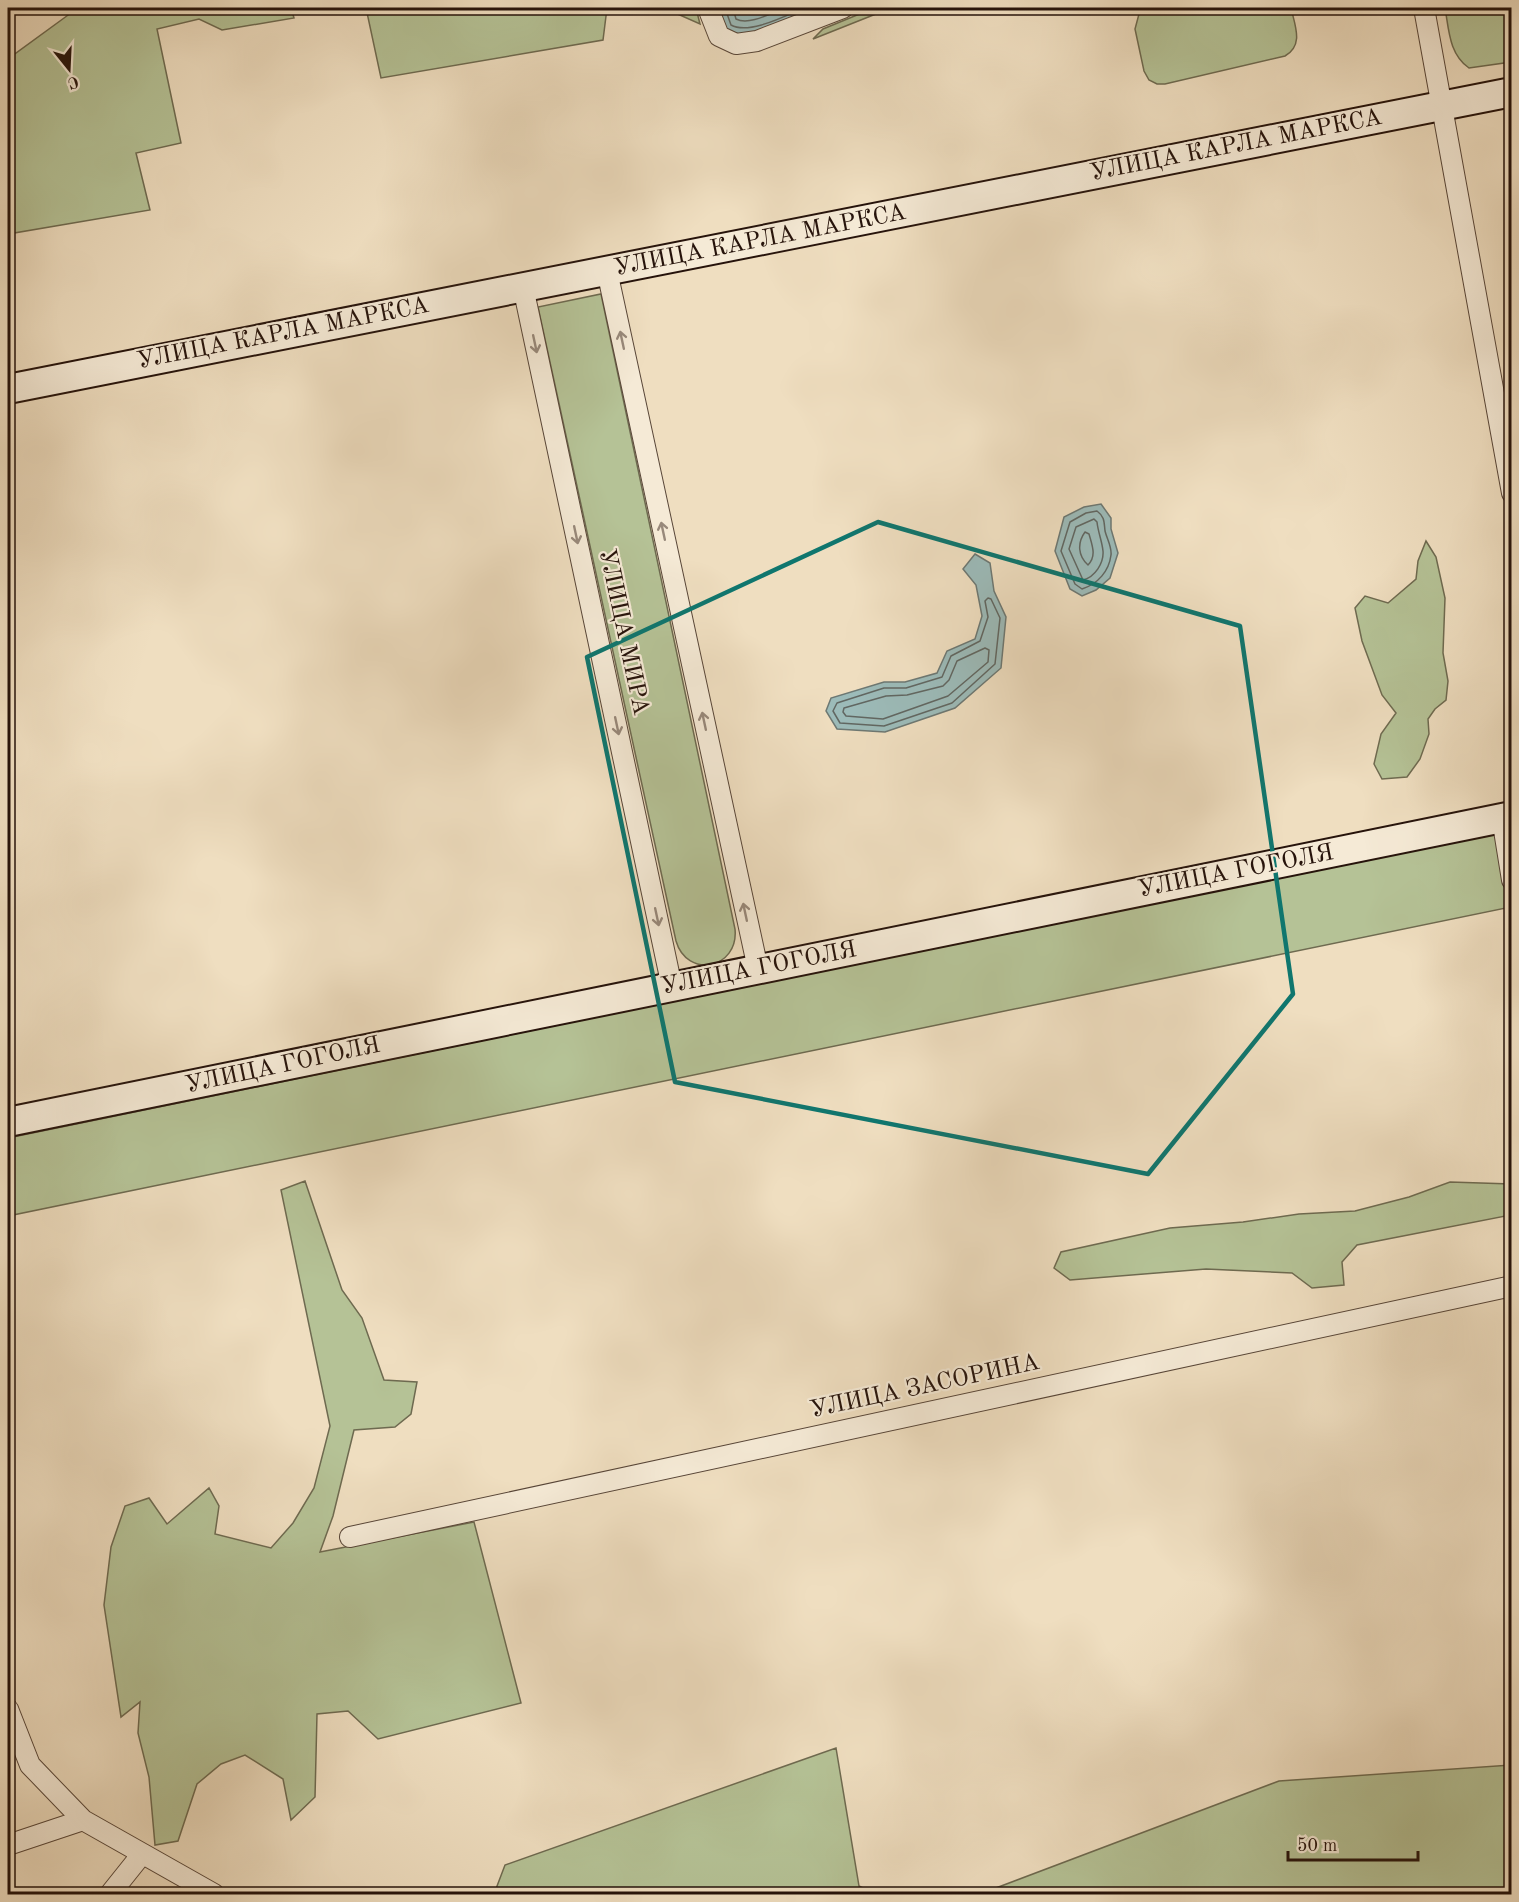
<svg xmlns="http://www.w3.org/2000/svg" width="1519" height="1902" font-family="'Old Standard TT',serif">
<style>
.green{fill:#b5c296;stroke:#6e6a50;stroke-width:1.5}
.water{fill:#9cbbb9;stroke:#6d7873;stroke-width:1.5}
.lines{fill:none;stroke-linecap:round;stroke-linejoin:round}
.shore{stroke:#616762;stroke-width:1.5}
.street-casing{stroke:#584638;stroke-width:22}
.secondary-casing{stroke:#26130b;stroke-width:32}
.street{stroke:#f5ead6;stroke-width:20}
.secondary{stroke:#f5ead6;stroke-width:28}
.oneway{stroke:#98897b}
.marked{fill:none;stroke:#0f766e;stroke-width:4.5;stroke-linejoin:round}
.labels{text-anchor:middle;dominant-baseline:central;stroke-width:4.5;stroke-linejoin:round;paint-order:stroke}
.street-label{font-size:24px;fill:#26130b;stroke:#f5ead6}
</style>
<rect width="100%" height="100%" fill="#efdec0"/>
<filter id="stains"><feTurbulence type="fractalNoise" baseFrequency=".00333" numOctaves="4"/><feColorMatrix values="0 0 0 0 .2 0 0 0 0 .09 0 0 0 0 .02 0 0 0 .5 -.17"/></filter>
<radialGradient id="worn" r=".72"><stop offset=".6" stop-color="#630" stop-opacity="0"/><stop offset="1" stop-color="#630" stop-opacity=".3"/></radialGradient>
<path class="green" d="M73,8H291L294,18L222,30L199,19L157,29L181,143L136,153L150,210L8,234V59L75,10Z
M366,8H607L603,40L381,78Z
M664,8H696L700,24Z
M874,8H891L813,39L823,29Z
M1155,8H1291C1295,26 1304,45 1285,56L1165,84H1157L1149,80L1144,71L1135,29L1139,14L1145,10Z
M1445,8H1511V62L1469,68C1449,54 1449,30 1445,8Z
M601,294L735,929C739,969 687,979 676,941L538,307Z
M1426,541L1436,557L1445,598L1443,653L1448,681L1446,700L1435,709L1428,719L1429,734L1420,759L1407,777L1382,779L1374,764L1381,734L1396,713L1382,695L1362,641L1355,608L1365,596L1388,603L1416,579L1418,561Z
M1511,829V907L8,1216V1138Z
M305,1181L342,1290L362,1318L384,1380L417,1382L411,1414L395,1427L354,1430L333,1516L320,1552L474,1522L521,1703L378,1739L348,1711L317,1714L315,1797L291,1820L283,1779L245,1755L221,1764L197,1784L178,1841L155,1845L149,1777L138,1733L140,1702L121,1717L104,1605L111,1547L125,1506L149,1498L167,1524L209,1488L219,1506L215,1534L271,1548L293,1523L314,1488L330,1426L281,1190Z
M1450,1182L1511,1184V1215L1357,1245L1342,1262L1344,1285L1312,1288L1292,1273L1206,1269L1070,1280L1054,1268L1061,1252L1170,1228L1243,1222L1299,1214L1355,1211L1409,1197Z
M836,1748L859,1886L875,1894H494L505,1865Z
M1511,1765V1894H980L1279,1781Z"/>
<path class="water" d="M719,8H819C800,15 742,45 726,30C721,24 721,14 719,8Z
M1101,504L1111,518V529L1118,553L1110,578L1096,590L1082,596L1070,589L1055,551L1064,517L1084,507Z
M975,554L990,563L994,591L1006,617L1001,668L955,708L885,732L837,729L826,711L831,698L884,682H905L937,673L947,651L975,639L982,616L976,585L963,569Z"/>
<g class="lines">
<path class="shore" d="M725,8L731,25C749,35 785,16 804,8
M733,8L736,19C749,26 771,13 784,8
M1097,511C1105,517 1104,522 1105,531C1107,539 1112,547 1111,555C1109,571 1098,584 1082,589L1075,584L1061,551L1070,522L1086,513Z
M1094,519L1097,522C1098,532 1102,541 1103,551C1104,563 1095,577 1083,580L1069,549L1076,527Z
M1085,532L1089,534C1092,545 1097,556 1088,565C1078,556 1077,543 1085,532Z
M988,598L991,599L1000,618L995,664L952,703L884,726L840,723L833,711L837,703L884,688H906L942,677L951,656L980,641L988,617L985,601Z
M985,648L989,650L988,662L948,696L883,719L846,716L843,712L844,708L886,696L907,695L943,686L949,680L957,661Z"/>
<defs>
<path id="street" d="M708,8L719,36L736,44L757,41L843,8
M1424,8L1512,493
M607,271L758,969
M523,287L672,987
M1502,818L1512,880
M350,1537L1512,1286
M8,1709L30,1765L83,1820L214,1894
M8,1845L83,1820
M110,1894L142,1854"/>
<path id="secondary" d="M8,389L1512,92
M8,1122L1512,816"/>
</defs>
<use href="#street" class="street-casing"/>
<use href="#secondary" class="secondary-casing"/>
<use href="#street" class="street"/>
<use href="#secondary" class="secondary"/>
</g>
<defs><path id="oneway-shaft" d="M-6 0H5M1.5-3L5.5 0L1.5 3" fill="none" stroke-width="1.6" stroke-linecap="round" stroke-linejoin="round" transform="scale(1.5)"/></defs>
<g class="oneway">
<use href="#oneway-shaft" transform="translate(622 340) rotate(-102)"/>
<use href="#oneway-shaft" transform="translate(535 344) rotate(78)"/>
<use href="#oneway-shaft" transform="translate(663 531) rotate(-102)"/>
<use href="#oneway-shaft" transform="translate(576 535) rotate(78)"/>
<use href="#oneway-shaft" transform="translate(704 721) rotate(-102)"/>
<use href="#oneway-shaft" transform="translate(617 726) rotate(78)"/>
<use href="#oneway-shaft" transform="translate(745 912) rotate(-102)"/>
<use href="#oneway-shaft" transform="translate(657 917) rotate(78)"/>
</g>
<path class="marked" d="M878,522L1240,626L1293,994L1148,1174L675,1082L587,657Z"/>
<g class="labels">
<g class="street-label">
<text transform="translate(1236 146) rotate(-11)">УЛИЦА КАРЛА МАРКСА</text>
<text transform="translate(760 241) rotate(-11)">УЛИЦА КАРЛА МАРКСА</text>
<text transform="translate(283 334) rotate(-11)">УЛИЦА КАРЛА МАРКСА</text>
<text transform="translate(623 632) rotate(78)">УЛИЦА МИРА</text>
<text transform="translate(1236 872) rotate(-11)">УЛИЦА ГОГОЛЯ</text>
<text transform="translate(759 969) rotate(-11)">УЛИЦА ГОГОЛЯ</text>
<text transform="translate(283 1066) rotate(-12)">УЛИЦА ГОГОЛЯ</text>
<text transform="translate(925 1387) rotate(-12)">УЛИЦА ЗАСОРИНА</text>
</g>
</g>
<rect width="1519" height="1902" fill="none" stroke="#efdec0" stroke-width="30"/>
<rect x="9" y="9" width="1501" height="1884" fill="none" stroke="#26130b" stroke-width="3"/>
<rect x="15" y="15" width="1489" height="1872" fill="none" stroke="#26130b" stroke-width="1.5"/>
<g transform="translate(69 69) rotate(162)" stroke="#f5ead6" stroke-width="4.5" paint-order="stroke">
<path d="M0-4.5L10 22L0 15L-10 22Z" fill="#26130b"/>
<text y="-9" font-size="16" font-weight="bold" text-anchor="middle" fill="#26130b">С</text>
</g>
<path d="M1288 1851v9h130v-9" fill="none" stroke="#26130b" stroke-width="3"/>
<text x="1297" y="1851" font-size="18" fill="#26130b" stroke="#f5ead6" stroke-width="4.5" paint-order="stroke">50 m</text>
<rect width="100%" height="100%" filter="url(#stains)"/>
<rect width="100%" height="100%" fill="url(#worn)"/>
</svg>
